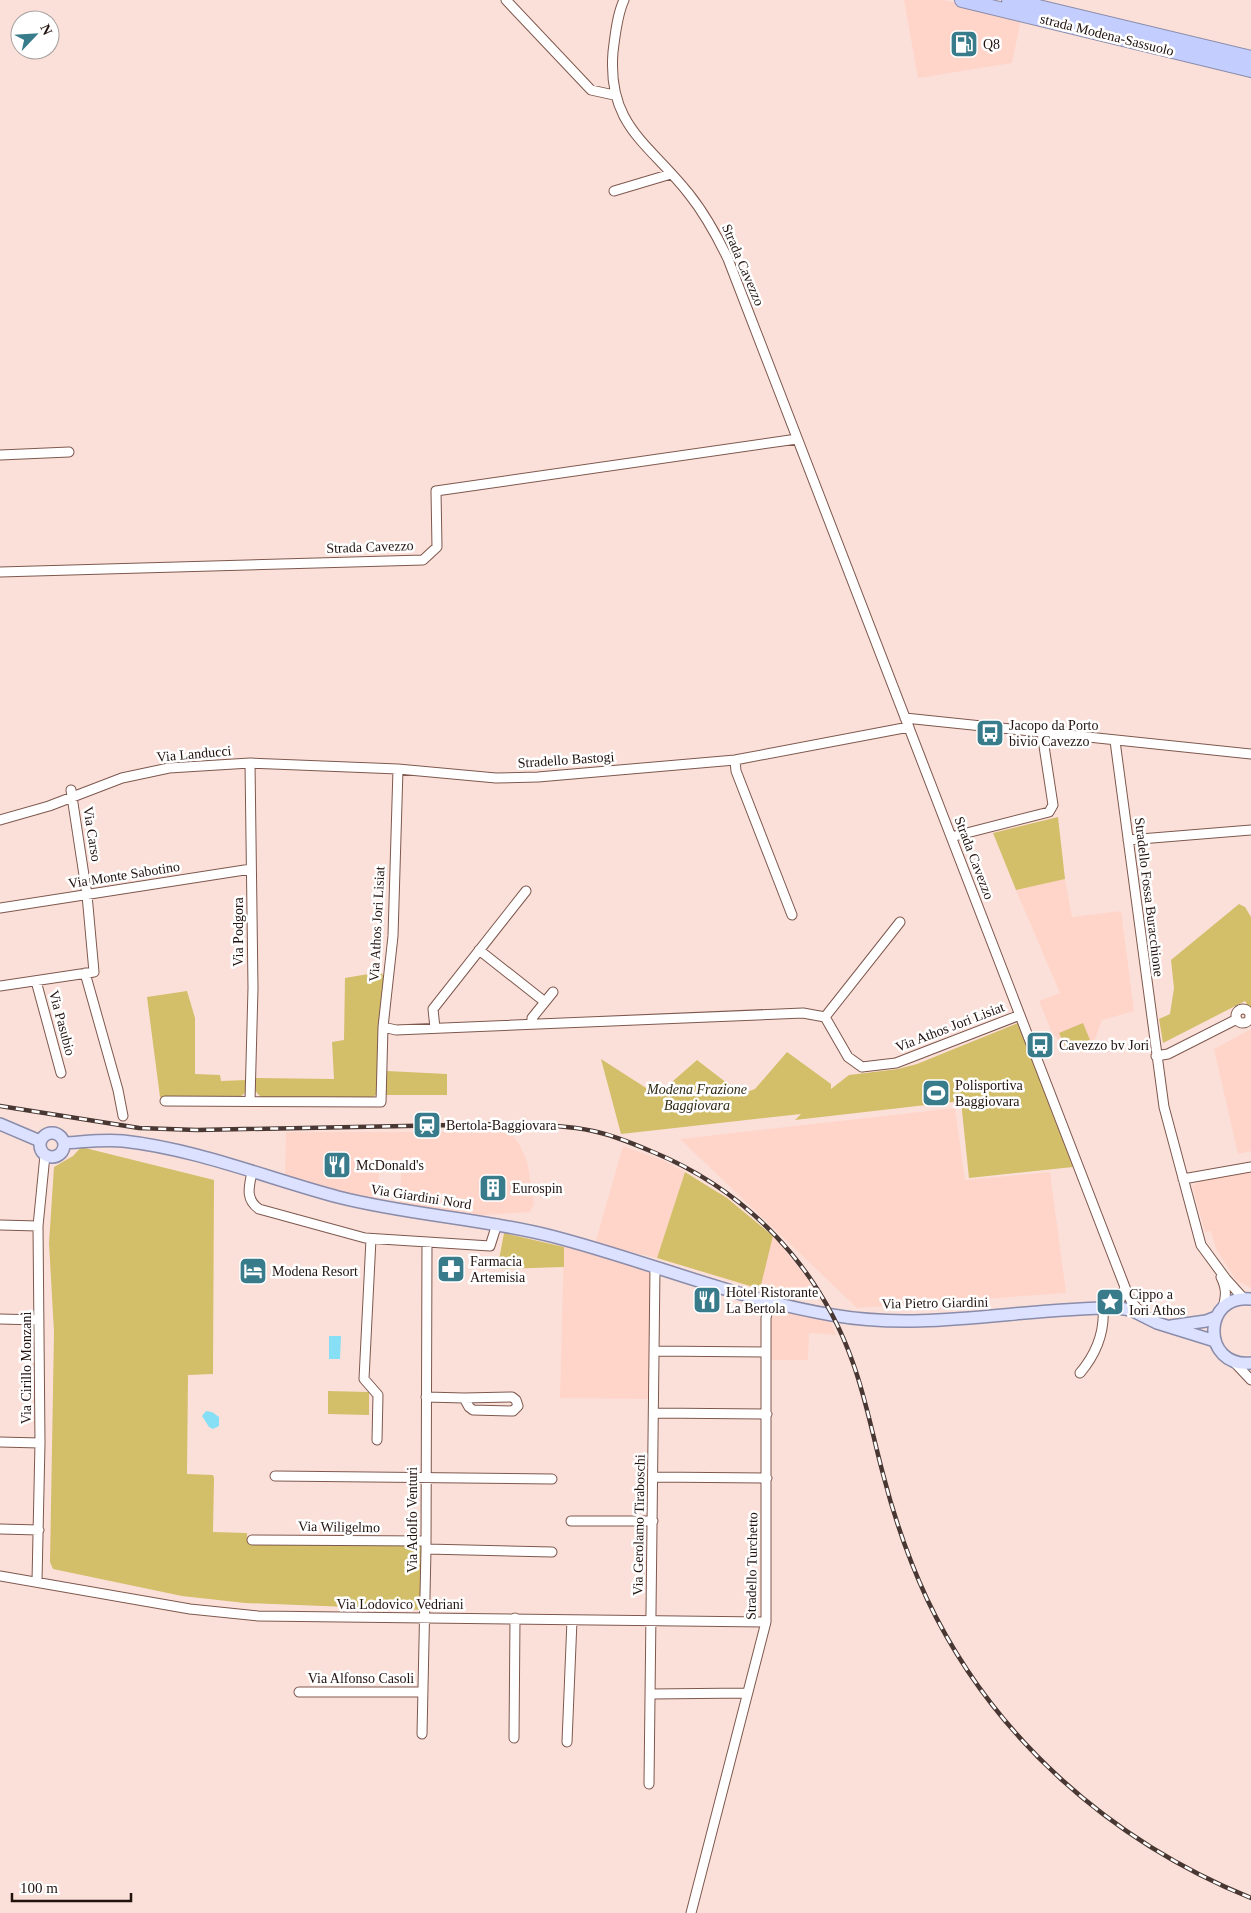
<svg xmlns="http://www.w3.org/2000/svg" width="1251" height="1913" font-family="'Times New Roman',serif">
<style>
.built{fill:#ffd4c9}
.green{fill:#d3be69}
.water{fill:#86dff5}
.lines{fill:none;stroke-linecap:round;stroke-linejoin:round}
.minor-casing{stroke:#7e584e;stroke-width:11}
.major-casing{stroke:#8a8caa;stroke-width:14}
.highway-casing{stroke:#8a8caa;stroke-width:16}
.minor{stroke:#fff;stroke-width:9}
.major{stroke:#dbe1fe;stroke-width:11}
.highway{stroke:#c3cdfe;stroke-width:14}
.rail-casing{stroke:#483732;stroke-width:4.5}
.rail{stroke:#fff;stroke-width:2.5;stroke-dasharray:8;stroke-linecap:butt}
.labels{text-anchor:middle;dominant-baseline:central;stroke-width:5;stroke-linejoin:round;paint-order:stroke}
.street-label{font-size:14px;fill:#21120e;stroke:#fff}
.poi-label{font-size:14px;fill:#21120e;stroke:#fff;text-anchor:start}
.park-label{font-size:14px;font-style:italic;fill:#2f2913;stroke:#fff}
</style>
<rect width="100%" height="100%" fill="#fbe0d9"/>
<path class="built" d="M904,0H944L1021,19L1012,63L918,78Z
M1065,879L1072,917L1121,911L1134,1011L1102,1020L1094,1042L1067,1053L1063,1052L1056,1036L1054,1037L1039,1001L1060,993L1016,890Z
M1251,1029V1151L1238,1154L1214,1049Z
M955,1108L965,1180L1050,1172L1066,1293L857,1308L680,1139Z
M286,1132H509L518,1142L527,1161L534,1204L530,1212L469,1216L399,1204L402,1162L381,1159L376,1199L347,1193L285,1175Z
M623,1146L667,1162L685,1172L657,1258L595,1244Z
M1251,1171V1288L1236,1280L1216,1249L1211,1231L1205,1232L1192,1186L1199,1182V1180Z
M773,1236L811,1283L798,1293L797,1305L758,1295Z
M564,1244L650,1271V1399L560,1398Z
M775,1307L830,1320L836,1335L809,1333L808,1360H771L770,1319Z"/>
<path class="green" d="M1058,817L1065,879L1016,890L993,833Z
M1239,904L1245,907L1251,917V1011L1245,1001L1163,1043L1159,1019L1170,1014L1174,988L1171,960Z
M380,972L386,978L378,1034L377,1094L373,1097H262C254,1093 255,1087 254,1078L334,1079L332,1042L344,1040L345,978Z
M187,991L195,1018V1074L220,1075L221,1081L246,1080V1092L241,1096L160,1097L147,997Z
M1018,1023L1073,1167L969,1178L961,1101L795,1120L801,1114L621,1134L601,1059L657,1095L697,1060L741,1094L755,1089L787,1052L831,1084V1089L849,1075L898,1069L917,1064Z
M1083,1023L1090,1040L1067,1050L1059,1033Z
M387,1071L447,1074V1095H386Z
M81,1147L214,1180L213,1374L188,1375L187,1474L213,1475L214,1478L213,1532L247,1533V1540L426,1541L424,1610L245,1603L182,1596L53,1569L50,1562L54,1332L49,1243L54,1167L73,1156Z
M685,1172L727,1198L773,1236L760,1289L657,1258Z
M504,1233L564,1247V1267L499,1269L498,1265Z
M328,1391L369,1392V1415L328,1414Z"/>
<path class="water" d="M329,1336H341L340,1359H329Z
M206,1411L212,1412L219,1417V1426L213,1429L209,1427L202,1416Z"/>
<g class="lines">
<defs>
<path id="minor" d="M506,0L591,90L614,95
M624,0C617,15 615,36 613,52C607,126 649,143 689,194C705,214 717,236 728,259L1128,1295L1133,1304L1142,1313
M614,191L671,174
M0,455L69,452
M0,572L423,560L437,547L436,491L797,439
M905,718L1251,754
M1115,741L1164,1107L1201,1245L1226,1279L1244,1299
M735,760L736,771L792,915
M398,769L393,936L383,1027L396,1030L803,1013L825,1017L848,1057L862,1067L896,1063L1020,1015
M0,820L49,806L122,778L169,768L250,763L398,769L496,778L538,777L735,760L909,727
M951,837L1049,812L1053,805L1042,733
M1128,840L1251,830
M0,908L251,869
M479,950L545,1002
M85,973L118,1090L123,1116
M36,981L61,1073
M0,986L94,972L87,895L71,790
M1236 1016a7 7 0 1 1 14 0a7 7 0 1 1-14 0Z
M825,1017L900,922
M532,1024V1018L553,992
M435,1028L433,1009L526,891
M1156,1056L1168,1054L1237,1019
M165,1101L381,1102L383,1027
M250,1101L253,988L250,763
M252,1172C249,1187 245,1199 259,1209L365,1238L490,1246L497,1224
M1183,1179L1251,1167
M0,1225L38,1226
M371,1239L364,1379L378,1395L377,1440
M1221,1277C1227,1289 1226,1296 1223,1308
M0,1319L39,1320
M654,1351L766,1352
M1234,1362L1251,1380
M1080,1373C1096,1354 1105,1332 1103,1307L1120,1300L1125,1287
M426,1397L464,1398L469,1407L473,1410L513,1411L518,1406L516,1400L512,1397L464,1398
M654,1413L767,1414
M0,1442L40,1443
M275,1476L552,1479
M653,1477L767,1478
M571,1521H653
M0,1529L39,1530
M252,1540L426,1541
M426,1549L552,1552
M0,1576L190,1609L258,1616L766,1622
M37,1581L40,1443L38,1226L45,1155
M299,1692H423
M652,1694L746,1693
M422,1734L426,1549L427,1243
M514,1738L515,1618
M567,1742L572,1620
M649,1784L655,1267
M691,1913L766,1622V1318L770,1301"/>
<path id="major" d="M0,1124L40,1141
M40 1145a12 12 0 1 1 24 0a12 12 0 1 1-24 0Z
M64,1143C83,1142 104,1139 123,1141C196,1149 267,1178 338,1197C408,1215 480,1218 551,1236C645,1260 736,1299 832,1315C928,1332 1023,1307 1118,1308L1131,1310L1157,1323L1215,1341
M1251,1299C1202,1293 1201,1368 1251,1363
M1171,1326L1206,1321L1216,1317"/>
<path id="highway" d="M962,0L1251,70
M1009,0L1251,58"/>
</defs>
<use href="#minor" class="minor-casing"/>
<use href="#major" class="major-casing"/>
<use href="#highway" class="highway-casing"/>
<use href="#minor" class="minor"/>
<use href="#major" class="major"/>
<use href="#highway" class="highway"/>
<defs>
<path id="rail" d="M0,1106L139,1128L197,1130L506,1124C535,1125 565,1125 593,1131C613,1135 634,1144 653,1152C747,1191 819,1266 853,1363C866,1399 873,1437 883,1474C894,1517 909,1560 927,1599C993,1738 1111,1841 1251,1898"/>
</defs>
<use href="#rail" class="rail-casing"/>
<use href="#rail" class="rail"/>
</g>
<defs>
<symbol id="fuel-square" viewBox="-11 -11 22 22"><rect x="-9" y="-9" width="18" height="18" rx="4" fill="#387b8b" stroke="#fff"/><path d="M-5.5-6h7V0h2V4h1.3V-2.5L3-4.5l.8-.8L6-3V5H2.5V1h-1V6h-7ZM-4.2-4.7v3.2H.2V-4.7Z" fill="#fff"/></symbol>
<symbol id="bus-square" viewBox="-11 -11 22 22"><rect x="-9" y="-9" width="18" height="18" rx="4" fill="#387b8b" stroke="#fff"/><path d="M-5-6H5V4H4V6H2V4H-2V6H-4V4H-5ZM-3.5-4V0h7V-4ZM-3.5 1.2v1.5H-2V1.2ZM2 1.2v1.5H3.5V1.2Z" fill="#fff"/></symbol>
<symbol id="stadium-square" viewBox="-11 -11 22 22"><rect x="-9" y="-9" width="18" height="18" rx="4" fill="#387b8b" stroke="#fff"/><path d="M0-5a6.5 5 0 1 0 0 10a6.5 5 0 1 0 0-10ZM-3.5-1.8h7v3.6h-7Z" fill="#fff"/></symbol>
<symbol id="station-square" viewBox="-11 -11 22 22"><rect x="-9" y="-9" width="18" height="18" rx="4" fill="#387b8b" stroke="#fff"/><path d="M-3-6H3Q5-6 5-4V2Q5 4 3 4L4.5 6H3L1.5 4h-3L-3 6H-4.5L-3 4Q-5 4-5 2V-4Q-5-6-3-6ZM-3.5-4v3h7v-3ZM-3.5 1v1.5H-2V1ZM2 1v1.5H3.5V1Z" fill="#fff"/></symbol>
<symbol id="restaurant-square" viewBox="-11 -11 22 22"><rect x="-9" y="-9" width="18" height="18" rx="4" fill="#387b8b" stroke="#fff"/><path d="M-5-6h1v4h1v-4h1v4h1v-4h1v5L-1.5 .5V6h-2V.5L-5-1ZM5-6V6H3V1.5H1.5Q1.5-4 5-6Z" fill="#fff"/></symbol>
<symbol id="building-square" viewBox="-11 -11 22 22"><rect x="-9" y="-9" width="18" height="18" rx="4" fill="#387b8b" stroke="#fff"/><path d="M-4-6H4V6H1V3H-1V6H-4ZM-2.5-4.3h1.7v1.8h-1.7ZM.8-4.3h1.7v1.8H.8ZM-2.5-1h1.7V.8h-1.7ZM.8-1h1.7V.8H.8Z" fill="#fff"/></symbol>
<symbol id="pharmacy-square" viewBox="-11 -11 22 22"><rect x="-9" y="-9" width="18" height="18" rx="4" fill="#387b8b" stroke="#fff"/><path d="M-2-6h4v4h4v4h-4v4h-4v-4h-4v-4h4Z" fill="#fff"/></symbol>
<symbol id="hotel-square" viewBox="-11 -11 22 22"><rect x="-9" y="-9" width="18" height="18" rx="4" fill="#387b8b" stroke="#fff"/><path d="M-6-4.5h1.5V1H6V5H4.5V3h-9V5H-6ZM-4 0a1.8 1.8 0 1 1 3.6 0ZM.5 0V-2.5h3Q6-2.5 6 0Z" fill="#fff"/></symbol>
<symbol id="sight-square" viewBox="-11 -11 22 22"><rect x="-9" y="-9" width="18" height="18" rx="4" fill="#387b8b" stroke="#fff"/><path d="M0-6L1.8-2.2L6-1.7L2.9 1.2L3.7 5.4L0 3.3L-3.7 5.4L-2.9 1.2L-6-1.7L-1.8-2.2Z" fill="#fff"/></symbol>
</defs>
<g fill-rule="evenodd">
<use href="#fuel-square" x="948" y="28" width="32" height="32"/>
<use href="#bus-square" x="974" y="717" width="32" height="32"/>
<use href="#bus-square" x="1024" y="1029" width="32" height="32"/>
<use href="#stadium-square" x="920" y="1077" width="32" height="32"/>
<use href="#station-square" x="411" y="1109" width="32" height="32"/>
<use href="#restaurant-square" x="321" y="1149" width="32" height="32"/>
<use href="#building-square" x="477" y="1172" width="32" height="32"/>
<use href="#pharmacy-square" x="435" y="1253" width="32" height="32"/>
<use href="#hotel-square" x="237" y="1255" width="32" height="32"/>
<use href="#restaurant-square" x="691" y="1284" width="32" height="32"/>
<use href="#sight-square" x="1094" y="1286" width="32" height="32"/>
</g>
<g class="labels">
<g class="street-label">
<text transform="translate(1107 35) rotate(14)">strada Modena-Sassuolo</text>
<text transform="translate(743 265) rotate(67)">Strada Cavezzo</text>
<text transform="translate(370 547) rotate(-2)">Strada Cavezzo</text>
<text transform="translate(194 754) rotate(-5)">Via Landucci</text>
<text transform="translate(566 760) rotate(-4)">Stradello Bastogi</text>
<text transform="translate(92 834) rotate(81)">Via Carso</text>
<text transform="translate(974 858) rotate(69)">Strada Cavezzo</text>
<text transform="translate(124 875) rotate(-9)">Via Monte Sabotino</text>
<text transform="translate(1149 897) rotate(83)">Stradello Fossa Buracchione</text>
<text transform="translate(377 924) rotate(-87)">Via Athos Jori Lisiat</text>
<text transform="translate(238 932) rotate(-90)">Via Podgora</text>
<text transform="translate(62 1023) rotate(75)">Via Pasubio</text>
<text transform="translate(950 1027) rotate(-21)">Via Athos Jori Lisiat</text>
<text transform="translate(421 1197) rotate(9)">Via Giardini Nord</text>
<text transform="translate(935 1303) rotate(-1)">Via Pietro Giardini</text>
<text transform="translate(26 1368) rotate(-90)">Via Cirillo Monzani</text>
<text transform="translate(412 1520) rotate(-90)">Via Adolfo Venturi</text>
<text transform="translate(639 1525) rotate(-89)">Via Gerolamo Tiraboschi</text>
<text transform="translate(339 1527) rotate(1)">Via Wiligelmo</text>
<text transform="translate(752 1566) rotate(-89)">Stradello Turchetto</text>
<text x="400" y="1604">Via Lodovico Vedriani</text>
<text x="361" y="1678">Via Alfonso Casoli</text>
</g>
<g class="poi-label">
<text x="983" y="44">Q8</text>
<text x="1009" y="725">Jacopo da Porto<tspan x="1009" dy="16">bivio Cavezzo</tspan></text>
<text x="1059" y="1045">Cavezzo bv Jori</text>
<text x="955" y="1085">Polisportiva<tspan x="955" dy="16">Baggiovara</tspan></text>
<text x="446" y="1125">Bertola-Baggiovara</text>
<text x="356" y="1165">McDonald's</text>
<text x="512" y="1188">Eurospin</text>
<text x="470" y="1261">Farmacia<tspan x="470" dy="16">Artemisia</tspan></text>
<text x="272" y="1271">Modena Resort</text>
<text x="726" y="1292">Hotel Ristorante<tspan x="726" dy="16">La Bertola</tspan></text>
<text x="1129" y="1294">Cippo a<tspan x="1129" dy="16">Iori Athos</tspan></text>
</g>
<g class="park-label">
<text x="697" y="1089">Modena Frazione<tspan x="697" dy="16">Baggiovara</tspan></text>
</g>
</g>
<g transform="translate(35 35) rotate(65)"><circle r="24" fill="#ffffff" stroke="#a6a09f"/>
<path d="M0-4L9 19L0 12L-9 19Z" fill="#387b8b"/>
<text y="-8" font-size="14" font-weight="bold" text-anchor="middle" fill="#21120e">N</text>
</g>
<path d="M12 1893v8h119v-8" fill="none" stroke="#21120e" stroke-width="2.5"/>
<text x="20" y="1893" font-size="15" fill="#21120e" stroke="#ffffff" stroke-width="4" paint-order="stroke">100 m</text>
</svg>
